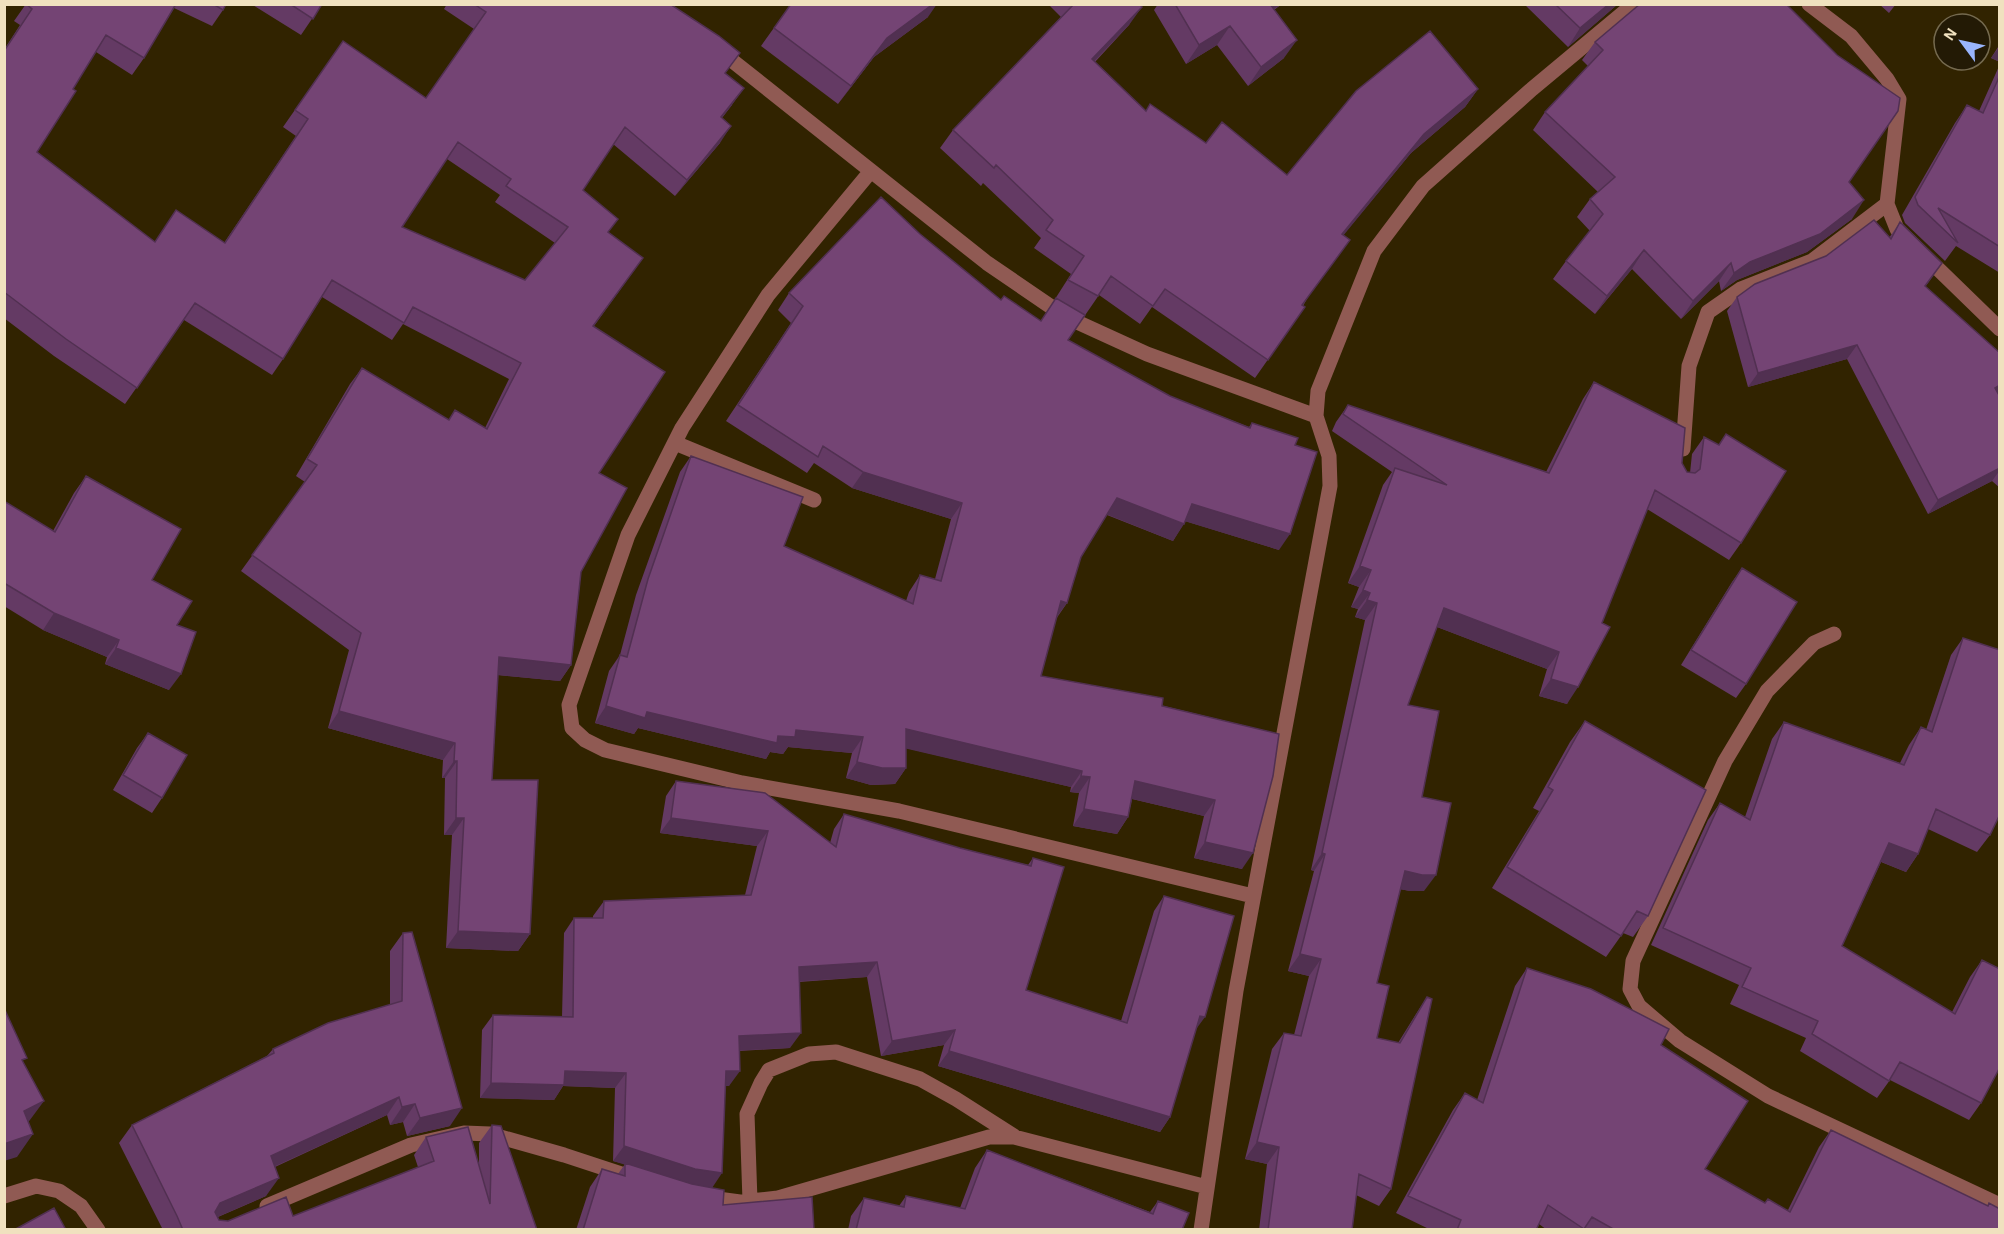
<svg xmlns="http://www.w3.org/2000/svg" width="2004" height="1234" font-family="'Alegreya Sans',sans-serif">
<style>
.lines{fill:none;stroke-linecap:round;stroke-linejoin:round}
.street{stroke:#905a53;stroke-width:15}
.wall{fill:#643a64;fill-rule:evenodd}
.shaded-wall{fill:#513051}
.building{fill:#744474;stroke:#513051;stroke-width:1.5;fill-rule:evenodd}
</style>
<rect width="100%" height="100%" fill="#312300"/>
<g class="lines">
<path class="street" d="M1809,4L1851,36L1887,79L1899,99L1887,204L1897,229L2000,329
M720,51L987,263L1066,317L1147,354L1316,416
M871,171L768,295L682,428L628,535L569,705L572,728L585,740L605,750L742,783L899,811L1253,896
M675,443L814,500
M1683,449L1689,366L1708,312L1741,289L1812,261L1887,204
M1834,634L1814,643L1767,691L1725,761L1633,961L1630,989L1639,1006L1680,1041L1768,1096L2000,1205
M4,1196L36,1186L59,1191L81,1206L98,1230
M703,1197L740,1202L778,1198L989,1137H1014L1207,1187
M750,1201L747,1114L761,1083L769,1070L809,1054L836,1052L920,1079L956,1099L1014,1136
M267,1206L411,1145L464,1133L490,1134L564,1155L637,1179
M1201,1230L1236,991L1330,486L1329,456L1316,416L1318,391L1374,251L1423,186L1532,89L1634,4"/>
</g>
<path class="wall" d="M26,4H226L223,10L212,26L174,8L144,58L132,75L96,52L73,89L37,152L155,242L224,243L296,136L283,127L343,41L426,98L474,29L444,9L447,4H670L726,74L732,105L722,118L720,143L675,196L613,144L583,190L609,233L643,258L594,326L599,473L581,572L571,665L560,681L498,675L492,780L530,934L518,951L446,948L452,835H444L445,778H442L443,760L328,728L349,650L241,571L305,482L296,476L350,384L362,368L449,420L455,410L485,428L509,379L403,324L392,340L322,297L283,359L272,375L184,320L125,404L54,356L4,318V50L20,25L14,21ZM447,159L500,195L495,202L555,243L525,280L402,227Z
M251,4H322L301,35Z
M791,4L928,17L874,57L838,104L761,46Z
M1048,4H1139L1129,25L1095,62L1146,111L1206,143L1287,175L1478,89L1465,107L1411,153L1343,235L1303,306L1305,307L1255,378L1152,307L1140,324L1099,295L1068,340L1170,396L1249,427L1252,423L1295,445L1279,550L1185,521L1173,541L1107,515L1081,557L1067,603L1056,619L1041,676L1279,734L1242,869L1194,858L1204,816L1132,799L1128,817L1117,834L1073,826L1079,793L1070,792L1071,787L906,748V768L895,784L871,785L846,778L852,753L788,747L783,754L770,752L766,759L638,728L634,734L595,723L609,671L620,655L636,595L680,472L691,456L784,546L906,601L909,592L920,575L935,579L951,519L852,488L814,463L807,473L726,421L791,323L778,310L789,293L920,234L1001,300L1041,321L1071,274L1034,248L1041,238L983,183L981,186L940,148L953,130L1061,17Z
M1158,4H1282L1274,10L1284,58L1248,86L1217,45L1186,64L1154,10Z
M1524,4H1618L1568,47Z
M1879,4H1896L1889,13Z
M1595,42L1849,182L1852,219L1807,252L1737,280L1721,291L1719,281L1681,319L1632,269L1595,314L1553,279L1566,261L1590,231L1577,217L1590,199L1598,192L1533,130L1545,112L1588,66L1582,60Z
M2000,44V62L1991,58Z
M2000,64V273L1956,246L1945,261L1905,223L1902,215L1955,123L1967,105L1979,111Z
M1900,222L1942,263L1925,287L2000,394H1998L2000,397V488L1992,481L1928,514L1847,359L1748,387L1727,311L1737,297L1889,238Z
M1594,382L1682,463L1687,472L1690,473L1692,454L1704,437L1719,445L1726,434L1741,543L1729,560L1647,509L1567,704L1539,696L1547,669L1437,627L1408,705L1422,797L1424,891H1410L1400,889L1377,983V1038L1398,1043L1416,1014L1427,997L1391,1189L1379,1206L1356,1195L1352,1230H1259L1267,1164L1245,1159L1272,1049L1284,1033L1294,1035L1309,976L1288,971L1314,871L1311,870L1365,620L1355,617L1358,609L1351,607L1359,587L1348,583L1383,485L1392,472L1332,431L1336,422L1348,405L1546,472L1583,399Z
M86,476L152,580L177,625L169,690L105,664L107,657L43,630L4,606V501L53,531L74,493Z
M1742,568L1746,684L1736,698L1681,665L1732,582Z
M1963,638L1990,835L1977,852L1928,829L1918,854L1906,872L1881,862L1842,946L1952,1012L1970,977L1982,960L1981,1103L1969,1120L1890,1080L1877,1098L1800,1051L1806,1038L1730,1004L1739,985L1651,945L1708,820L1720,803L1745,817L1772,739L1784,722L1900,763L1909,745L1921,727L1926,730L1951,655Z
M1585,721L1648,916L1633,937L1623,933L1606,957L1492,888L1539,811L1533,808L1570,742Z
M148,733L162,798L152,813L113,790L137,748Z
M676,781L830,843L834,829L844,814L960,848L1028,865L1033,858L1026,990L1121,1021L1154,911L1164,896L1195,1031L1170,1117L1160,1132L938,1066L944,1045L881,1056L867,977L799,982L790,1048L739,1051L729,1086H725L712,1188L723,1205L814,1230H576L590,1187L602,1169L618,1174L625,1164L613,1161L615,1088L563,1086L554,1100L480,1098L482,1030L493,1015L562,1017L564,933L574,918H593V916L604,901L745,895L757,846L660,833L666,796Z
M403,933L450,1126L407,1136L403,1122L390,1125L387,1115L275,1167L266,1196L218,1217L219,1220L228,1221L293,1216L418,1167L414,1155L426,1137L479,1165V1143L492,1125L537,1230H163L119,1143L132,1125L267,1056L273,1049L390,1005V951Z
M1527,968L1661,1045L1705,1169L1765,1203L1788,1210L1819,1147L1831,1130L2000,1230H1547L1539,1224L1536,1230H1431L1396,1213L1453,1110L1465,1093L1477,1100L1515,986Z
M987,1150L1150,1212L1158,1201L1182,1230H848L851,1216L864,1198L899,1206L906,1196L960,1208L975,1168Z"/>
<path class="shaded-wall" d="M933,4H937L928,17L874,57L838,104L887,38Z
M1267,4H1282L1255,21Z
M1609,4H1618L1568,47L1580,28Z
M1142,7L1129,25L1079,77L1092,59Z
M1230,26L1217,45L1186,64L1199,45Z
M1297,40L1284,58L1248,86L1261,67Z
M2000,46V62L1991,58Z
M744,88L732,105L709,134L721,117Z
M1478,89L1465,107L1411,153L1329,253L1342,234L1424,134Z
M731,126L720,143L675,196L687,180Z
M1864,200L1852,219L1807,252L1737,280L1721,291L1734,273L1750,262Z
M1644,250L1632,269L1595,314L1607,296Z
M1731,263L1719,281L1681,319L1693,301Z
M1857,345L1847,359L1748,387L1758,373Z
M2000,385V394L1985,402L1995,388Z
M2000,468V470L1992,481L1928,514L1938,500Z
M863,472L962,503L951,519L852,488Z
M1117,498L1184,524L1173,541L1106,514Z
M1192,504L1290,534L1279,550L1181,520Z
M1360,566L1371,570L1359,587L1348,583Z
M1363,590L1370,593L1358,609L1351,607Z
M1367,600L1377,603L1365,620L1355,617Z
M1061,601L1067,603L1055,619Z
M1444,608L1559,652L1547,669L1432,625Z
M54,613L119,640L107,657L43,630Z
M116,648L181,674L169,690L105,664Z
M499,657L571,665L560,681L488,674Z
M1551,679L1578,687L1567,704L1539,696Z
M606,706L647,712L778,736L796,730L863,737L852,753L788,747L783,754L770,752L766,759L638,728L634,734L595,723Z
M339,711L455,743L443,760L328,728Z
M906,729L1082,771L1071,787L895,746Z
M454,761H457L445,778H442Z
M857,762L906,768L895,784L871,785L846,778Z
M1081,776L1090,777L1079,793L1070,792Z
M1135,781L1215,800L1204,816L1124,797Z
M1084,809L1128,817L1117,834L1073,826Z
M456,818H464L452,835H444Z
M671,818L768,831L757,846L660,833Z
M1205,842L1253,853L1242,869L1194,858Z
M1889,843L1918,854L1906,872L1877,860Z
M1322,853L1325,854L1314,871L1311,870Z
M1405,871L1436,875L1424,891H1410L1393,888Z
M458,931L530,934L518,951L446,948Z
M1300,954L1321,959L1309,976L1288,971Z
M877,962L867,977L788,982L799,967Z
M1200,1016L1205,1017L1194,1032Z
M955,1030L944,1045L881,1056L892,1041Z
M801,1033L790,1048L728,1051L739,1036Z
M949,1051L1170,1117L1160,1132L938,1066Z
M565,1071L626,1073L615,1088L563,1086L554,1100L480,1098L491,1083Z
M726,1071H740L729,1086H716Z
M399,1097L387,1115L258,1174L271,1156Z
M44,1101L27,1124L24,1111Z
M415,1104L403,1122L390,1125L402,1107Z
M462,1108L450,1126L407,1136L420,1118Z
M33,1134L17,1157L4,1161V1144Z
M1257,1142L1279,1147L1267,1164L1245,1159Z
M624,1146L722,1173L712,1188L684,1183L613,1161Z
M279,1178L266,1196L208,1221L220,1203Z"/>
<path class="building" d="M26,4H176L144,58L106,35L73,89L76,91L37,152L155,242L176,210L225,243L308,119L295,110L343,41L426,98L486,12L474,4H670L719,36L740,53L725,73L744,88L721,117L731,126L687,180L625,127L583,190L618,219L608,232L643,258L593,326L665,372L599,473L627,488L581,572L571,665L499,657L492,780H538L530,934L458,931L464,818H456L457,761H454L455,743L339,711L361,633L252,555L317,465L307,459L362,368L449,420L455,410L487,429L521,363L413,307L404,323L332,280L283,359L195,303L137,388L66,339L4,292V51L32,9ZM458,142L511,179L506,186L568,227L525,280L402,227Z
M213,4H226L223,10Z
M290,4H322L313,19Z
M791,4H933L887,38L851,86L774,28Z
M1074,4H1139L1142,7L1092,59L1146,111L1150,104L1206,143L1222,122L1287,175L1356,91L1430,31L1478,89L1424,134L1342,234L1350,240L1302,305L1305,307L1268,360L1165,289L1153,306L1111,276L1098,296L1068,280L1084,256L1046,230L1053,220L996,165L994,168L953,130Z
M1175,4H1270L1297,40L1261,67L1230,26L1199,45Z
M1555,4H1609L1580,28Z
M1640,4H1786L1837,55L1900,98L1898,111L1849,182L1864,200L1820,234L1750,262L1734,273L1731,263L1693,301L1644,250L1607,296L1566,261L1603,214L1590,199L1615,177L1545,112L1603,50L1595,42Z
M2000,75V247L1938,208L1958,243L1918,205L1915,197L1967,105L1983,113Z
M881,197L920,234L1001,300L1004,296L1041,321L1056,298L1085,315L1068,340L1170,396L1250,428L1252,423L1298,438L1295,445L1317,452L1290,534L1192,504L1184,524L1117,498L1081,557L1067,603L1061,601L1041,676L1163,698L1162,706L1279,734L1273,776L1253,853L1205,842L1215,800L1135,781L1128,817L1084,809L1090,777L1081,776L1082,771L906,729V768H882L857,762L863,737L796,730L795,737L778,736L777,743L647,712L645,718L606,706L620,655L627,657L648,579L691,456L803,497L784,546L913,604L920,575L941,581L962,503L863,472L823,446L818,457L738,405L803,306L789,293Z
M1874,220L1891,239L1900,222L1942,263L1925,286L2000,353V385L1995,388L2000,397V468L1938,500L1857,345L1758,373L1737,297L1755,284L1826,256Z
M1594,382L1685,428L1682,463L1687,472L1695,473L1700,469L1704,437L1719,445L1726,434L1786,471L1741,543L1655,490L1602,623L1610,627L1578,687L1551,679L1559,652L1444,608L1408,705L1439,711L1422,797L1451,803L1436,875H1422L1405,871L1377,983L1389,986L1377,1038L1400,1043L1427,997L1432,999L1391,1189L1359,1174L1352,1230H1268L1279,1147L1257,1142L1284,1033L1301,1036L1321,959L1300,954L1325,854L1322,853L1377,603L1367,600L1370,593L1363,590L1371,570L1360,566L1395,468L1447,485L1343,414L1348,405L1549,473Z
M86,476L181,529L152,580L192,601L177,625L196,632L181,674L116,648L119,640L54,613L4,583V501L55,532Z
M1742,568L1797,602L1746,684L1691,650Z
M1963,638L2000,650V814L1990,835L1936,809L1918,854L1889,843L1842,946L1955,1014L1982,960L2000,969V1067L1981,1103L1900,1062L1889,1081L1812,1034L1818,1021L1742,987L1751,968L1663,928L1720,803L1750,820L1784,722L1904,765L1921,727L1932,732Z
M1585,721L1706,790L1648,916L1637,911L1621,936L1507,867L1553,790L1548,787Z
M148,733L187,755L162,798L123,775Z
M676,781L765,793L836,847L844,814L960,848L1031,866L1033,858L1064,867L1026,990L1127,1023L1164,896L1234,916L1205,1017L1200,1016L1170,1117L949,1051L955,1030L892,1041L877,962L799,967L801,1033L739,1036L740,1071H726L722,1173L695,1169L624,1146L626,1073L565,1071L564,1085L491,1083L493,1015L573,1017L574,918H603L604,901L751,895L768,831L671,818Z
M412,932L462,1108L420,1118L415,1104L402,1107L399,1097L271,1156L279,1178L220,1203L215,1212L219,1220L228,1221L286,1197L293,1216L434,1161L426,1137L468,1127L490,1204L492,1125L501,1126L537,1230H183L177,1216L132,1125L274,1053L273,1049L328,1023L402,1001L403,933Z
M1527,968L1591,989L1669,1029L1661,1045L1748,1101L1705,1169L1765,1203L1768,1199L1790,1212L1831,1130L1988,1206L1989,1203L2000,1209V1230H1615L1592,1217L1584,1229L1548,1205L1536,1230H1457L1461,1220L1408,1196L1465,1093L1483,1103Z
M4,1008L27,1058L22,1060L44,1101L24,1111L33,1134L4,1144Z
M987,1150L1153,1214L1158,1201L1189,1213L1182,1230H856L864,1198L904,1207L906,1196L965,1209Z
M625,1163L692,1184L724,1190L723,1205L812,1197L814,1230H583L602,1169L625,1176Z
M54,1208L66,1230H14Z"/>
<rect width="2004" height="1234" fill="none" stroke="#f0e1bf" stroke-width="12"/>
<g transform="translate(1962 42) rotate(303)"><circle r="28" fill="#231a05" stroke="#756a4f" stroke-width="1.5"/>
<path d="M0-4.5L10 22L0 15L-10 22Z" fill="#99b5fd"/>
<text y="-9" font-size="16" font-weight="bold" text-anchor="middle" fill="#f0e1bf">N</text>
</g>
</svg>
